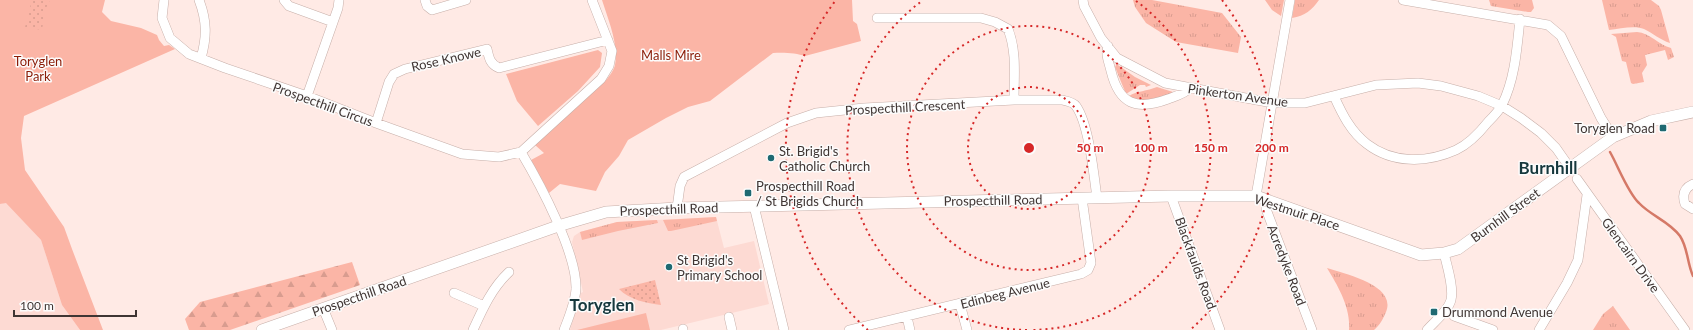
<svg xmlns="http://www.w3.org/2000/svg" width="1693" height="330" font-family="Lato,sans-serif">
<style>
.built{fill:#fddad3}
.grass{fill:url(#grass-tufts)}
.forest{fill:url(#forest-firs)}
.park{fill:#fbb5a6}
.garden{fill:url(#garden-dots)}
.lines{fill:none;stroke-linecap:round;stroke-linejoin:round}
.stream{stroke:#d57967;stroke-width:2.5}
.minor-casing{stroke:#c7afa9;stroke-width:10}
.major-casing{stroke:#c7afa9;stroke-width:12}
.minor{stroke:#fff;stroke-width:9}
.major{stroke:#fff;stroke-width:11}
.ring{fill:none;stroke:#d62828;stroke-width:2;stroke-dasharray:2 4}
.poi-dot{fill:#1e6972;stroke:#fcfcfc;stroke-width:1.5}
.labels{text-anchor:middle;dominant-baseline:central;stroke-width:3;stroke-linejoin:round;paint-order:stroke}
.park-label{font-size:13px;fill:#8b1c07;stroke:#fcfcfc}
.street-label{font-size:13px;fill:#3f3533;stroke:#fcfcfc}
.poi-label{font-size:13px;fill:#3f3533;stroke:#fcfcfc;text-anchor:start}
.district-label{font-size:17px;font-weight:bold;fill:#16383d;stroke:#fcfcfc}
.centre{fill:#d62828;stroke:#fcfcfc;stroke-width:2}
.ring-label{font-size:12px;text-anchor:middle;font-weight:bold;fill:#d62828;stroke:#fcfcfc;stroke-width:3;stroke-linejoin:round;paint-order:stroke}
</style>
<defs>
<pattern id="grass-tufts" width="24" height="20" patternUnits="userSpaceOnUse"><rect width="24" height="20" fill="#fbb5a6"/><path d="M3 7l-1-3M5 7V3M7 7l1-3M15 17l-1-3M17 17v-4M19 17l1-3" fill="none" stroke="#d89c8f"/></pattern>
<pattern id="forest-firs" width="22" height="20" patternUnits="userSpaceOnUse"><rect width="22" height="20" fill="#fbb5a6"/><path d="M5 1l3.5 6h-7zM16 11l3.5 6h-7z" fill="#d89c8f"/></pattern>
<pattern id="garden-dots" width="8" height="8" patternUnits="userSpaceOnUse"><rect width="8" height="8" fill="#fbb5a6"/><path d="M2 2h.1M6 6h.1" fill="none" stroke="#d89c8f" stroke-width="1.8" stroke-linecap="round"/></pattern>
</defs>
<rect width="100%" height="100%" fill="#ffeae5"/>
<path class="built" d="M6,202L41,240L62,305L80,330H0V204Z
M716,217L724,248L754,241L769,304L661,330H570L581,293L583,292L572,242L574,236L580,232L617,222Z"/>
<path class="grass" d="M1133,0H1152L1222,13L1241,37L1238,53L1176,42L1146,23L1135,7Z
M1265,0H1284L1281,16L1272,10Z
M1295,0H1319C1312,10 1305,16 1292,18Z
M1489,0H1532L1534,8L1531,12H1528L1491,6Z
M1602,0H1651L1659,6L1661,10L1670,43C1660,40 1653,33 1644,29C1634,25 1620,29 1609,30Z
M1637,32C1650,33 1659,45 1671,48L1674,57L1668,60L1665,50L1645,55L1647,65L1642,73L1644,82L1633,84L1631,83L1626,62L1622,61L1616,37L1611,34Z
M1116,65H1118L1135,77L1151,85L1146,87L1145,85H1140L1126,94L1115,67Z
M1157,87L1173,92V94L1143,103L1129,96C1137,91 1147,91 1157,87Z
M716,217L717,221L671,231H668L663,220Z
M657,220L658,223L618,231L582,240L580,232L617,222Z
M1327,268C1345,274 1397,285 1386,312C1383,319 1380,325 1374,330H1349C1351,308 1338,286 1327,268Z
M1613,306L1630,330H1593L1603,314Z"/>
<path class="forest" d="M352,262L360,285L230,330H189L185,319L200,302Z"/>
<path class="park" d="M0,0H105L102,12L111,21L141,28L157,35L159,40L164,46L169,45L175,49L24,116L21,138L25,170L64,227L72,249L103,330H80L62,305L41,240L6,203L0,204Z
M602,0H852L853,21L857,24L861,41L805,56C797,53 783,52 773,53L710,101L688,107L666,118L628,140L619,156L605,172L596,191L560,184L549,193L531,160L544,153L535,145L607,79C610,75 614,70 615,65C619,45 608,19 602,0Z
M598,50L602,53L600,67L578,91L538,126L517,101L506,74Z
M646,313L650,330H577Z"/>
<path class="garden" d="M32,0H50L45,10L42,30L25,27Z
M655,280L661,305C647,303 629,300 619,289Z"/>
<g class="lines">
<path class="stream" d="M1610,152C1618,166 1628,193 1639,203C1651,216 1669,221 1680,236C1688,248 1687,263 1693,276"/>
<defs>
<path id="minor" d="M164,0L162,18L170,38L189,54L225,68L307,96L376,123L462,154L499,157L521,152L601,79L609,66L612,51L592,0
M199,0C207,21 207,37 201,58
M284,0L289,6L333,22
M425,0L427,6L432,10L466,0
M1083,0L1084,6L1101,38L1117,58L1165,83L1273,103H1305L1376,85L1418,83L1441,86L1478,96L1502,106L1521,118L1541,133L1556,148L1570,168
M1403,0L1548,25L1561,36L1601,118L1613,137
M877,18H981L995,22L1008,29C1017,52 1014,76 1014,100
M1108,46C1105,55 1109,62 1111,71C1119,104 1136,111 1168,99C1176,96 1184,94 1190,88
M307,96L338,8L339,0
M1334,96C1342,114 1351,132 1367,144C1393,164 1427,163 1456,150C1469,144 1480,132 1488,122C1493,117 1499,111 1502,105C1515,79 1517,48 1520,19
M376,123L389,82L394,74L405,69L487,49C489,58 490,64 499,68L608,40
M521,152C540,184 577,253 576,289C575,303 569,317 564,330
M1577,179L1685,330
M1693,184C1684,188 1682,195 1685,204L1693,209
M1171,196L1220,330
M1256,196L1290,0
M1267,199L1266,209L1312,330
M754,206L784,330
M677,208L680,186L684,177L787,123L816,113L864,108L1014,100H1062C1067,101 1073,102 1076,106C1089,124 1094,176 1097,198
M454,293L484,306
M960,304L967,330
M323,308L332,330
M1454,316L1493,330
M729,317L732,330
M907,317L910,330
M683,329V330
M473,330C483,308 492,288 509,272
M849,330L1081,274L1088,270L1091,263L1082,198
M1427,330C1435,321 1448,311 1451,300C1454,287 1447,266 1444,253
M1539,330L1567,283L1578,260L1587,195"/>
<path id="major" d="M262,330L558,226L606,212L677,208L1171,196H1256L1421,255L1444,253L1458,249L1613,137L1651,121L1693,112"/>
</defs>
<use href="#minor" class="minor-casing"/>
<use href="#major" class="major-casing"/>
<use href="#minor" class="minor"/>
<use href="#major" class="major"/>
</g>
<g class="ring">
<circle cx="1029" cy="148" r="61"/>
<circle cx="1029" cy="148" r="122"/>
<path d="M1027 330A182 182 0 0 1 922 1M1136 1A182 182 0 0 1 1031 330"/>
<path d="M868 330A243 243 0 0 1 836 0M1222 0A243 243 0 0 1 1190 330"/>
</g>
<g class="poi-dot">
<rect x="1659" y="124" width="8" height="8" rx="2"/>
<circle cx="771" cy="158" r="4"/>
<rect x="744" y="189" width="8" height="8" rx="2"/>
<circle cx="669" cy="267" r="4"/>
<rect x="1430" y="308" width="8" height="8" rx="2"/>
</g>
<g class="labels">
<g class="park-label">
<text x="671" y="55">Malls Mire</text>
<text x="38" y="61">Toryglen<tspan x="38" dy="15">Park</tspan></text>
</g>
<g class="street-label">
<text transform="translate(446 59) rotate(-13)">Rose Knowe</text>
<text transform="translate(1238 95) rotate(8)">Pinkerton Avenue</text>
<text transform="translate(323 104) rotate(20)">Prospecthill Circus</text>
<text transform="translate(905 107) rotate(-3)">Prospecthill Crescent</text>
<text transform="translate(993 200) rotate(-1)">Prospecthill Road</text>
<text transform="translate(669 209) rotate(-2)">Prospecthill Road</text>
<text transform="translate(1297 212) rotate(18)">Westmuir Place</text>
<text transform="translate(1505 215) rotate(-36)">Burnhill Street</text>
<text transform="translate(1631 255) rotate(54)">Glencairn Drive</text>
<text transform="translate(1196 263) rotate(70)">Blackfaulds Road</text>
<text transform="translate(1287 265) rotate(69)">Acredyke Road</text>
<text transform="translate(1005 293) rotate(-14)">Edinbeg Avenue</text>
<text transform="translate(359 296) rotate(-19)">Prospecthill Road</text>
</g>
<g class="poi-label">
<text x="1655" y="128" text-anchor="end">Toryglen Road</text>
<text x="779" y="151">St. Brigid's<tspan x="779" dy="15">Catholic Church</tspan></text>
<text x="756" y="186">Prospecthill Road<tspan x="756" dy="15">/ St Brigids Church</tspan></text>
<text x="677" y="260">St Brigid's<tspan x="677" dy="15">Primary School</tspan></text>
<text x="1442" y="312">Drummond Avenue</text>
</g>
<g class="district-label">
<text x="1548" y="167">Burnhill</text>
<text x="602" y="304">Toryglen</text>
</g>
</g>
<circle cx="1029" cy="148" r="6" class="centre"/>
<g class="ring-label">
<text x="1090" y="152">50 m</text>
<text x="1151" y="152">100 m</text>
<text x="1211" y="152">150 m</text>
<text x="1272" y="152">200 m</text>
</g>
<path d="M14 310v6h122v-6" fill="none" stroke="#3f3533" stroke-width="2"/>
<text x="20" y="310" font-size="12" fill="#3f3533" stroke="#fcfcfc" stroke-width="3" paint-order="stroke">100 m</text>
</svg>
